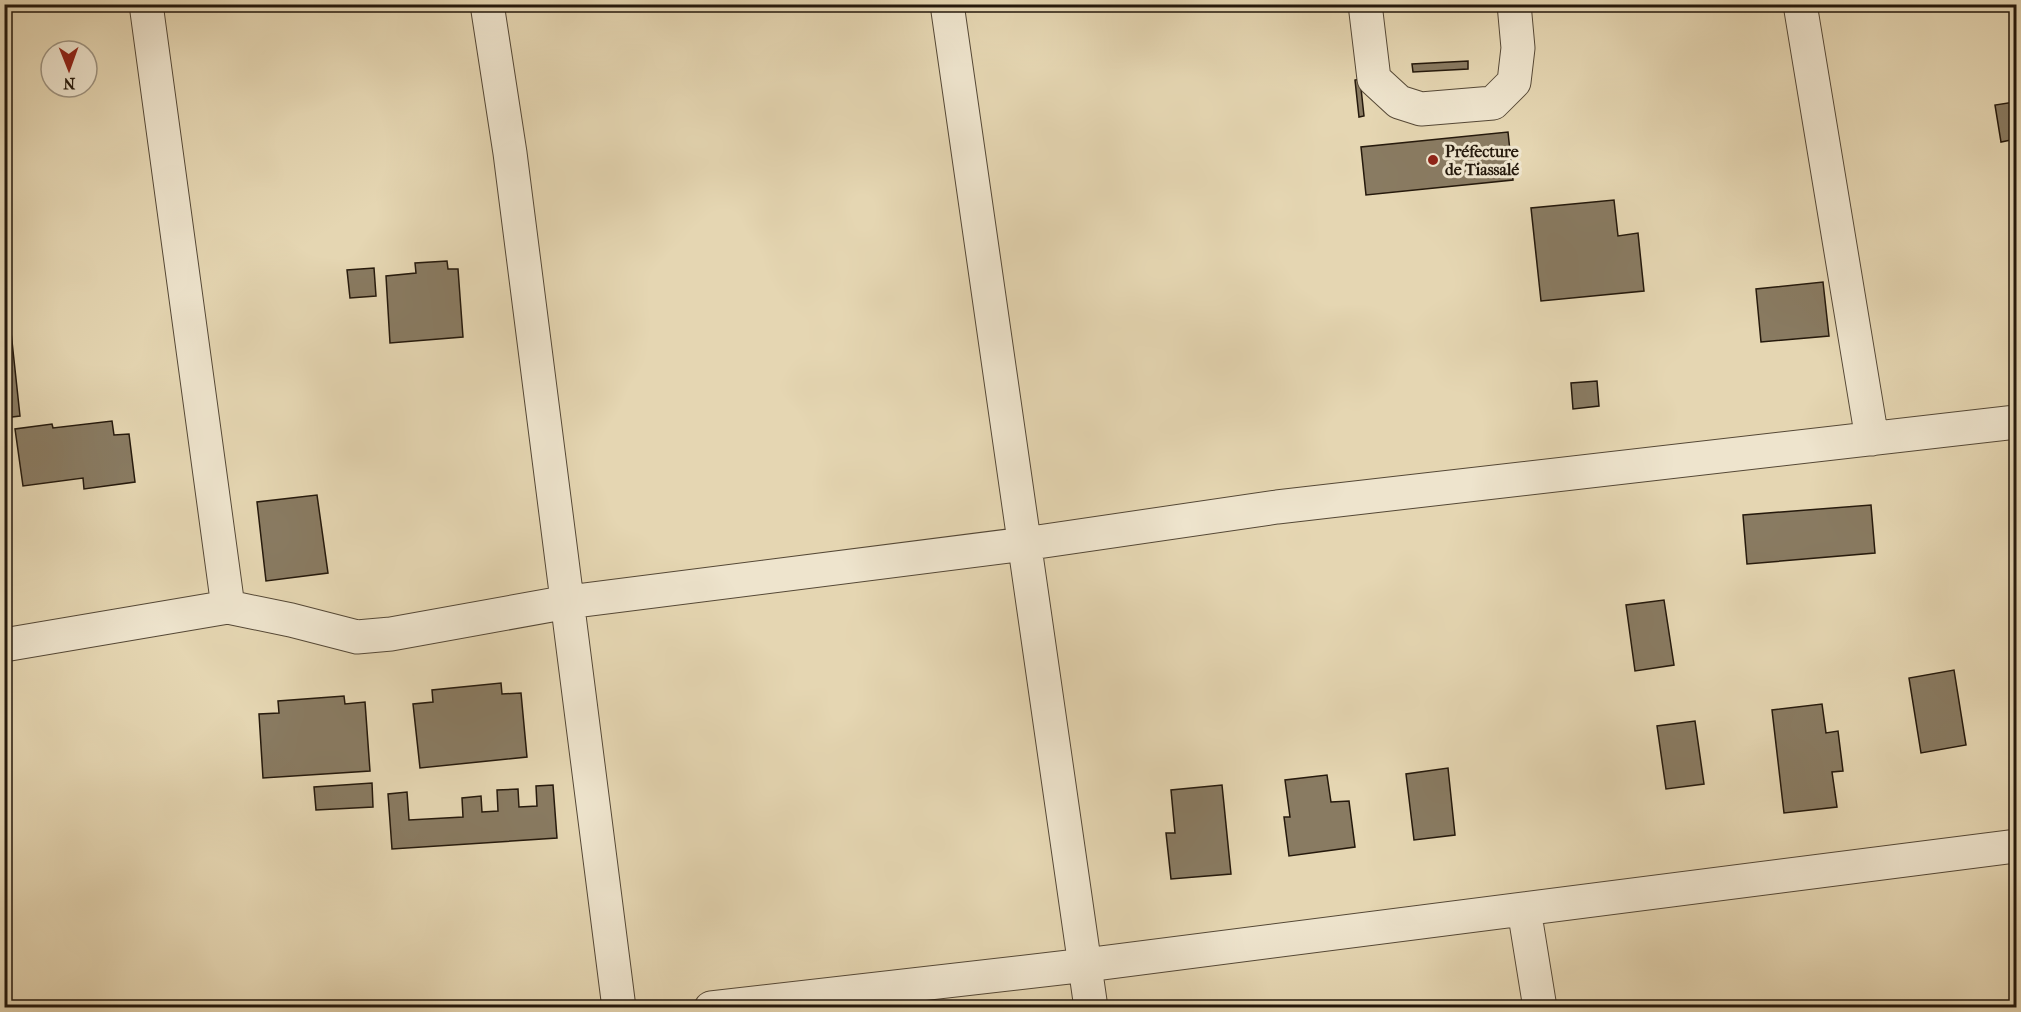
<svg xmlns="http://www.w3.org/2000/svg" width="2021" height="1012" font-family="'IM FELL French Canon',serif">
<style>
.building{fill:#897b62;stroke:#25190c;stroke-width:1.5}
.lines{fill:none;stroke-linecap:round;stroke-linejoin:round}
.minor-casing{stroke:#554836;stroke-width:35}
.minor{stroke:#eee4cd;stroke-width:33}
.poi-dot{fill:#8f2418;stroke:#eee4cd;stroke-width:2}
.labels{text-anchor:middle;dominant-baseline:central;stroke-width:6;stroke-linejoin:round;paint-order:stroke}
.poi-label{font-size:16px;font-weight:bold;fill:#25190c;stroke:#eee4cd;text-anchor:start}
</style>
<rect width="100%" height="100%" fill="#e5d6b2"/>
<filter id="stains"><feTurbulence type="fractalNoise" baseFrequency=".00333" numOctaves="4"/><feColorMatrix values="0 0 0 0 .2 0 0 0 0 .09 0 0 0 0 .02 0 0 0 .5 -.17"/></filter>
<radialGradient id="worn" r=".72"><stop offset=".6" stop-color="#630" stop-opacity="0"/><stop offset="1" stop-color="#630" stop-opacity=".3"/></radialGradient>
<path class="building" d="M2016,36V88L2011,37Z
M1468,61V69L1413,72L1412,64Z
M1360,79L1364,116L1359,117L1355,80Z
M2014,102L2016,118V139L2001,142L1995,105Z
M1508,132L1513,180L1366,195L1361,147Z
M1614,200L1618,236L1638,233L1644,291L1541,301L1531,208Z
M447,261L448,269H458L463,337L390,343L386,276L416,273L415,263Z
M374,268L376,296L350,298L347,270Z
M1823,282L1829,336L1761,342L1756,289Z
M11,332L20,416L4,418V333Z
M1597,381L1599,406L1573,409L1571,383Z
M112,421L114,435L129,434L135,482L84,489L83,478L23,486L15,429L52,424L53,428Z
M317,495L328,573L266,581L257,502Z
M1871,505L1875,553L1747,564L1743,515Z
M1664,600L1674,665L1635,671L1626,605Z
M1954,670L1966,745L1921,753L1909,678Z
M501,683L502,694L521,693L527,757L420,768L413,704L433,702L432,690Z
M344,696L345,704L365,702L370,771L263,778L259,714L279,713L278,701Z
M1822,704L1826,733L1838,731L1843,771L1832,772L1837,807L1784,813L1772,710Z
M1695,721L1704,784L1666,789L1657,726Z
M1448,768L1455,835L1414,840L1406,774Z
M1327,775L1331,802L1349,801L1355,847L1289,856L1284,817H1290L1285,780Z
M372,783L373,807L316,810L314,787Z
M553,785L557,838L392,849L388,794L407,792L409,820L463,817L462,798L481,796L482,812L498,811L497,790L518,789L519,807L537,806L536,786Z
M1222,785L1231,874L1171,879L1166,833H1175L1171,790Z"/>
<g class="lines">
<defs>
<path id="minor" d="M146,4L228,607
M487,4L510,153L619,1008
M947,4L1091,1008
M1365,4L1374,79L1399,102L1421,109L1493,103L1514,82L1518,48L1514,4
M1800,4L1872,439
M4,645L228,607L291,620L357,637L391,634L568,602L1024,544L1277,507L2016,422
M1524,909L1540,1008
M711,1008L1086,965L2016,846"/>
</defs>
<use href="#minor" class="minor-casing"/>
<use href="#minor" class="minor"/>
</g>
<circle class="poi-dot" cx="1433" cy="160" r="6"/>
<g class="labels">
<g class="poi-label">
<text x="1445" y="151">Préfecture<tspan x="1445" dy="18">de Tiassalé</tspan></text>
</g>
</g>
<rect width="2021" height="1012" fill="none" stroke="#e5d6b2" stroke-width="24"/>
<rect x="6" y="6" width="2009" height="1000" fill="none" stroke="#25190c" stroke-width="3"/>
<rect x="12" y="12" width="1997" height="988" fill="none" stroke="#25190c" stroke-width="1.5"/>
<g transform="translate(69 69) rotate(179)"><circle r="28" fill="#eee4cd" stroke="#9e9380" stroke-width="1.5"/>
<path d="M0-4.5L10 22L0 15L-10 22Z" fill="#8f2418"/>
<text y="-9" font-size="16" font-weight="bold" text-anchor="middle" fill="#25190c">N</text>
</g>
<rect width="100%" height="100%" filter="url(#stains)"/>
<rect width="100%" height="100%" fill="url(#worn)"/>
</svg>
